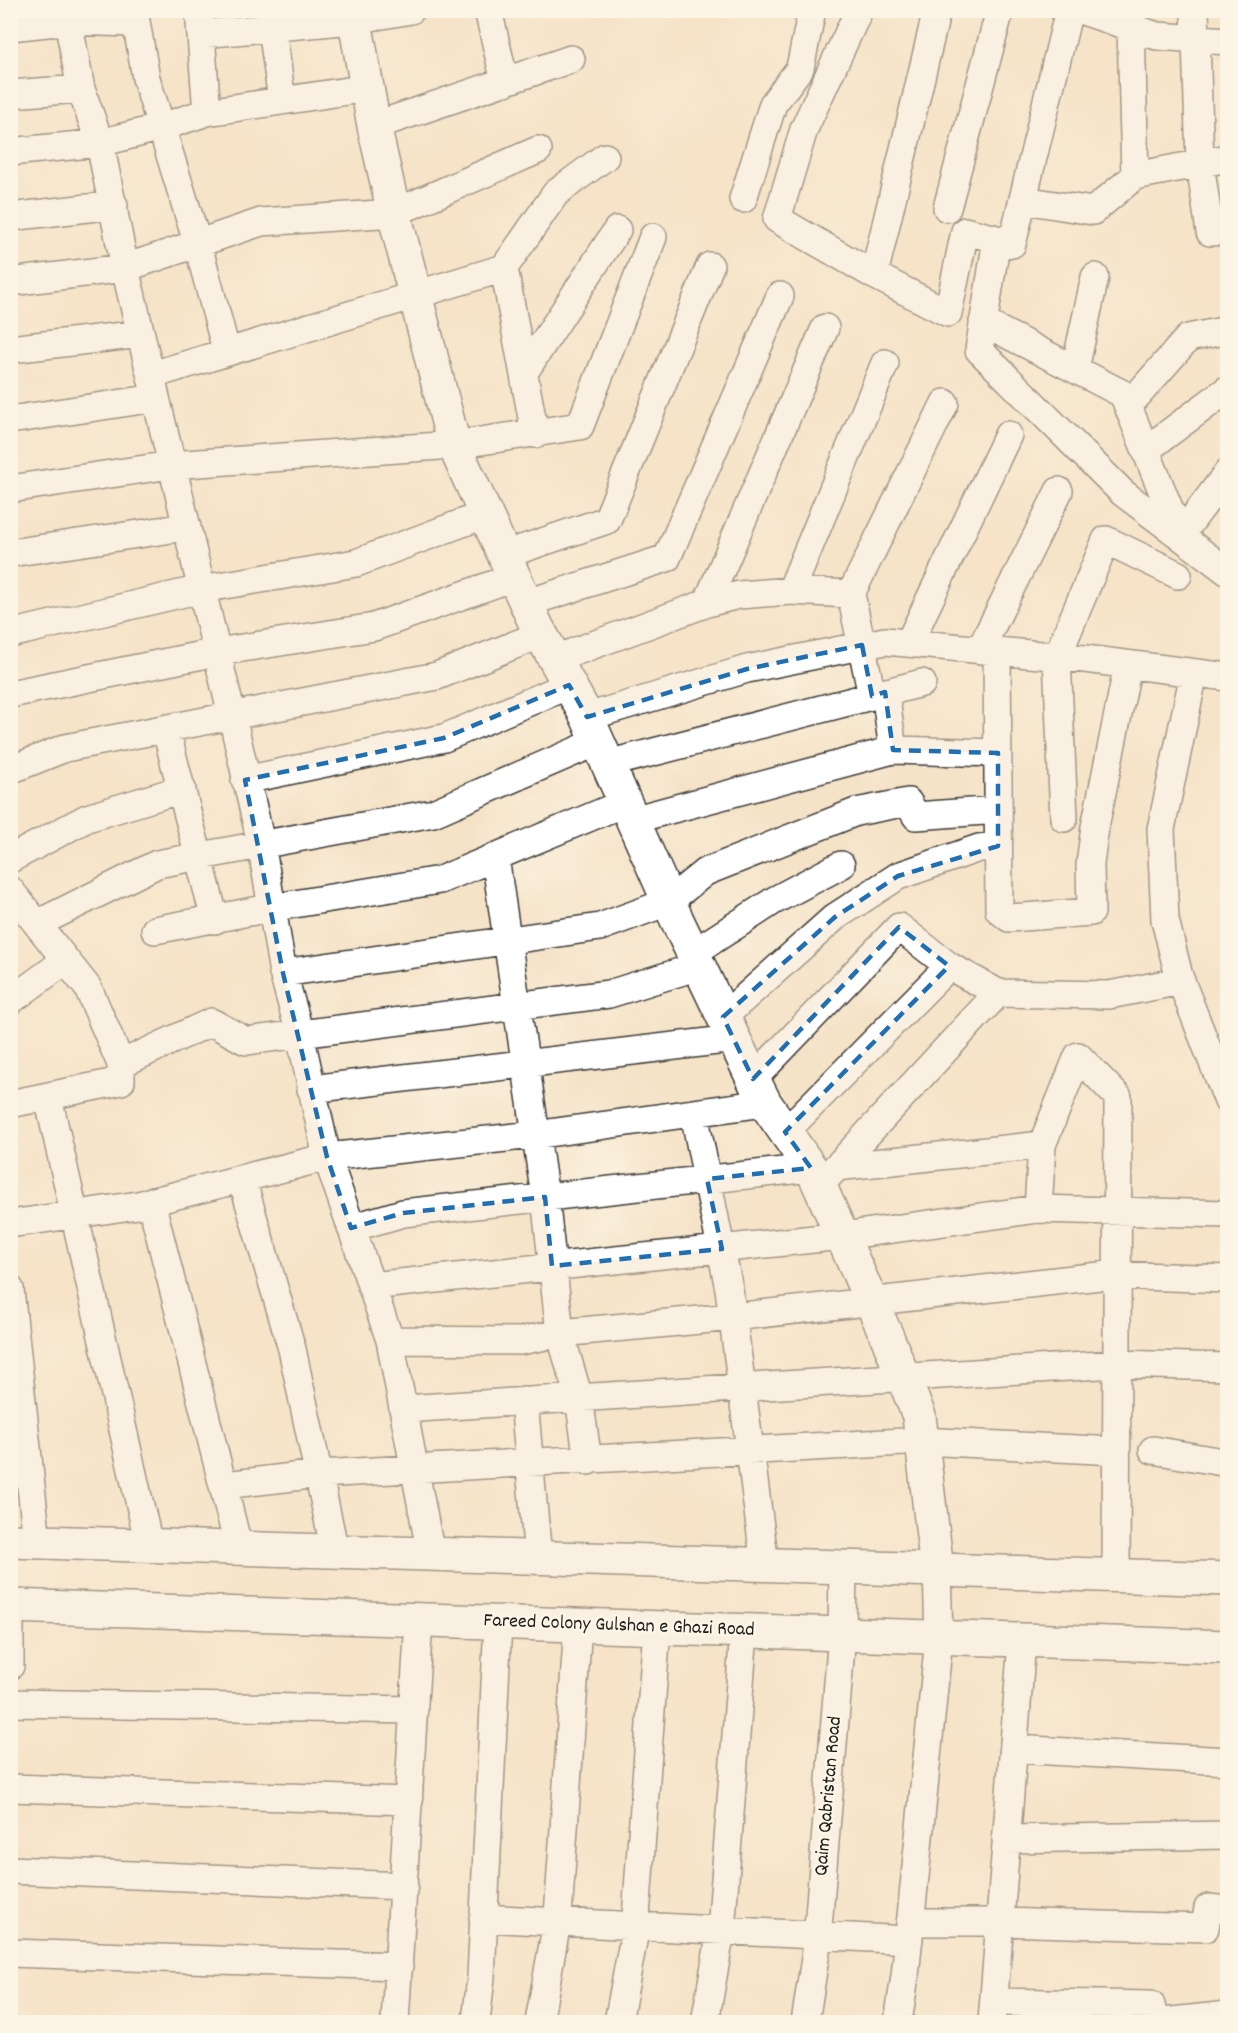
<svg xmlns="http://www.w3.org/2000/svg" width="1238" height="2033" font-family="Dekko,sans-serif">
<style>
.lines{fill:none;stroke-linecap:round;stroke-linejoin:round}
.minor-casing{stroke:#3d3a36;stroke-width:30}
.major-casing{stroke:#3d3a36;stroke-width:36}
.minor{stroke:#fff;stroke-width:27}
.major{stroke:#fff;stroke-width:33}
.marked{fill:none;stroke:#1f6fb2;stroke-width:4.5;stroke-dasharray:12 8;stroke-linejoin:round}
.labels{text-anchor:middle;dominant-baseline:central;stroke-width:5;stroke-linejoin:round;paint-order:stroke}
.street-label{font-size:20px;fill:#1c1c1c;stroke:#fcf5e5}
</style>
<rect width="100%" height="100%" fill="#fcf5e5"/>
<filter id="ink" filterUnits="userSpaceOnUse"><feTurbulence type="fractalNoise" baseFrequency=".0167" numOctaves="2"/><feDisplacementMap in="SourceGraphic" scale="12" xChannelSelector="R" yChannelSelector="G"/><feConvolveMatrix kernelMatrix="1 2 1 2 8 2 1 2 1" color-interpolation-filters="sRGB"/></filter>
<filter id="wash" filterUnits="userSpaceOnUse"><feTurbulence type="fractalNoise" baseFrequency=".008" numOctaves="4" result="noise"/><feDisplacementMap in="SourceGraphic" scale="24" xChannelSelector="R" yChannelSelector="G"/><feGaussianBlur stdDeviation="1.35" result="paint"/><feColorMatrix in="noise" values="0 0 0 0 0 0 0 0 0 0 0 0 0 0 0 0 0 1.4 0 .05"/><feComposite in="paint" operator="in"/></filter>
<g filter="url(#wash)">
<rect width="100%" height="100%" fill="#f5e3c8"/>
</g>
<g filter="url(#ink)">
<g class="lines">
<defs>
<path id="minor" d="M66,10L81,89L100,143L125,268L232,716L261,843L283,973L300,1034L327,1157L390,1340L431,1555
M134,10L146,78L198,245L226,350
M199,10L207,112
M488,10L505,82
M859,10L804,129L777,219L874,275L948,313L965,231L997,239
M1069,10L1012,244L997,239L979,350L1123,493L1228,572
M1080,10L1157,36L1228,41
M1134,10L1131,27L1135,176
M1195,10L1200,163L1210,232L1228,231
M270,13L282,101
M10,27L66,21L134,23
M201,34L354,20L411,10
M10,94L81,89
M374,126L571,59
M10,152L100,143L162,127L207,112L368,88
M743,199L773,104L800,68L812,10
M1024,200L1093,211L1135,176L1228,158
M947,208L1000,10
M10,217L114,205
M504,268L535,434
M874,275L937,10
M10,282L125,268L261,222L394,213L538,150
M983,322L1123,394L1180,535
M10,349L141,334
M1075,369L1095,277
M525,371L617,230
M152,375L504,268L556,193L605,157
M1128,406L1188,338L1228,330
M10,420L156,398
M1146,450L1228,389
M10,489L171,465L454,445L580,426L653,237
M1180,536L1228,472
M10,553L186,527
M504,555L607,520L710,266
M791,591L885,363
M527,603L667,558L780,296
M707,603L825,328
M10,634L201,589L356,563L486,514
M909,643L1008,435
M980,650L1059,491
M997,651L999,910L1009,918L1091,912L1090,864L1095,827L1128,665
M555,659L707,603L739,595L791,591L851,594
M1194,673L1161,829L1165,920L1179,976L1228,1101
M885,692L893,750
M10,694L217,652L374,627L514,577
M872,696L851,594L945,403
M587,717L747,669L885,641L1085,659L1228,677
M166,730L215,920
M607,764L922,683
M10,770L65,748L437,676L542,634
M245,780L444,738L569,685
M1064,818L1057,657L1106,540L1178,575
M632,820L893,750L998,753
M495,857L545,1197L560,1333L579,1398L588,1461
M10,859L87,818L182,789
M10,890L88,988L121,1064
M37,924L157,864L433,813L597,742
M155,930L270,908L440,880L624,803
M693,953L775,900L841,865
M283,973L600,927L668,902L705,872L856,812L908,802L916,816L998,810
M10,1001L66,960
M723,1017L835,917L898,876L979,848L998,846
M753,1079L899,927L949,966L998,993L1109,995L1181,981
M311,1089L734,1039
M48,1097L149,1545
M10,1104L121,1081V1064L211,1022L246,1041L609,994L699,966
M694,1113L729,1289L765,1565
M785,1132L949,966
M836,1167L1042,1145
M242,1179L292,1349L335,1552
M820,1185L998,993
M151,1201L239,1549
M1038,1209L1042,1145L1078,1056L1118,1097L1116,1575
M10,1224L138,1205L327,1157L534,1135L765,1103
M351,1228L403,1213L811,1168
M371,1286L842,1236L1038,1209L1228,1214
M10,1289L37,1542
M390,1340L520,1341L560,1333L733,1317L1109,1275L1228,1279
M524,1401L538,1558
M403,1409L1116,1364L1228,1367
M1153,1450L1228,1463
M224,1485L319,1474L922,1441L1116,1451
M10,1622V1666
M10,1703L414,1710
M1014,1749L1228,1761
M10,1788L409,1801
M1006,1839L1228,1835
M10,1870L404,1886
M483,1918L909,1940
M910,1922H1001L1205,1928L1208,1908L1228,1910
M10,1953L399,1966
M994,2002L1151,2005L1155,2022
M395,2022L419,1619
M476,2022L481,1977L498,1622
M539,2022L558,1916L578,1625
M618,2022L635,1931L657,1628
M705,2022L721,1931L744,1631
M805,2022L816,1952L842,1634L843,1568
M898,2022L905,1976L939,1638L937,1570
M992,2022L1022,1641
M1163,2022L1228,2015"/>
<path id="major" d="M353,10L374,126L394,213L454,445L537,627L587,717L677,920L753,1079L765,1103L814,1173L888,1339L919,1416L937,1570
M10,1541L1228,1579
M10,1606L1228,1647"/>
</defs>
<use href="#minor" class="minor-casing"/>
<use href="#major" class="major-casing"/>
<use href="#minor" class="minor"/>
<use href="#major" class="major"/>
</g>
</g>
<path d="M0 0H1238V2033H0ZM862,645L872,696L885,692L893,750L998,753V846L898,876L835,917L723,1017L753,1079L899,927L949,966L785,1132L811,1168L707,1179L722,1249L552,1266L545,1197L403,1213L351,1228L327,1157L283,973L245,780L444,738L569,685L587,717L747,669Z" fill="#f5e3c8" fill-opacity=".55" fill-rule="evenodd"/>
<path class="marked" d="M862,645L872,696L885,692L893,750L998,753V846L898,876L835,917L723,1017L753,1079L899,927L949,966L785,1132L811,1168L707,1179L722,1249L552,1266L545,1197L403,1213L351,1228L327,1157L283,973L245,780L444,738L569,685L587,717L747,669Z"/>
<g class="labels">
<g class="street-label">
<text transform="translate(619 1626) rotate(2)">Fareed Colony Gulshan e Ghazi Road</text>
<text transform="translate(829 1796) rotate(-85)">Qaim Qabristan Road</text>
</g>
</g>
<rect width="1238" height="2033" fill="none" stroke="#fcf5e5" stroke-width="36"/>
</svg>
